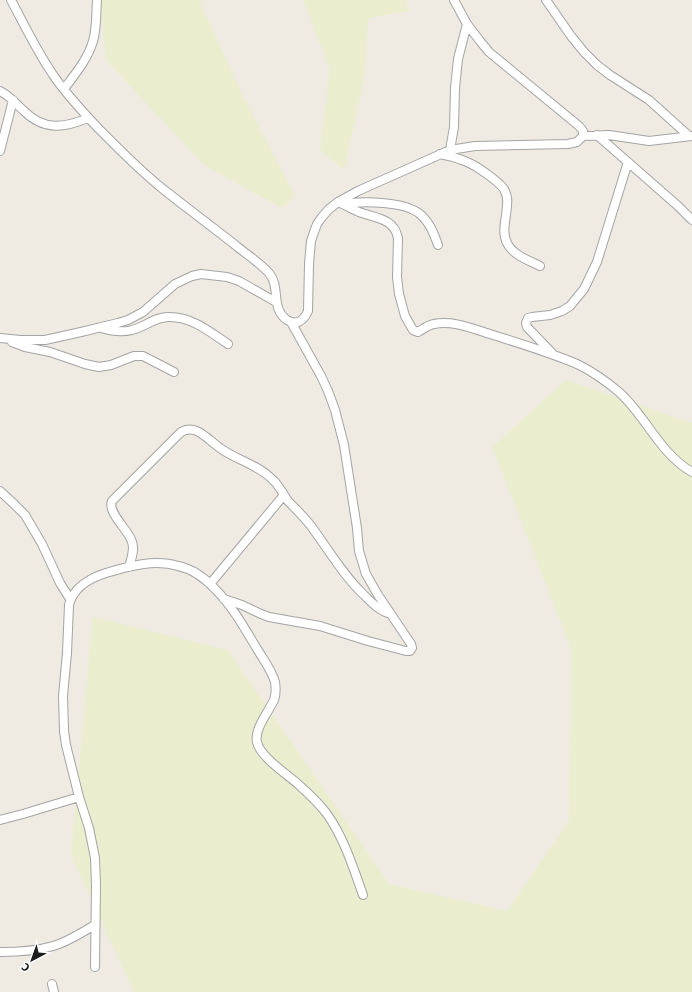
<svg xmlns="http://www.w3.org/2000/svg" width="692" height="992" font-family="'Fira Sans',sans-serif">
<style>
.farmland{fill:#ebeece}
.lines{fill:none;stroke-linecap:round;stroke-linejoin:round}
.street-casing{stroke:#a4a4a4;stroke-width:10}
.street{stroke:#fff;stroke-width:8}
</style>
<rect width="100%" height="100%" fill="#efebe3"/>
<path class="farmland" d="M100,0H202L200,2L243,96L295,196L282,208L204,165L106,60Z
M303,0H405L410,11L368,18L365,75L344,170L320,150L330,69Z
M566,380L692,423V992H134L71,855L93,617L228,650L389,884L507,911L569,821L572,651L492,447Z"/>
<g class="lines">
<defs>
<path id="street" d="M11,0C25,26 38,54 56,79C68,96 83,112 97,127C118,148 139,170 163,189C188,209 214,228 239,248C249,256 261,264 269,273C281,287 270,308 287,320C290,322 294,323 298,322C303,320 306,316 308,311L309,264L311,241L314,232L317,224L322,217L329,209L338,202L358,191L450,150L475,146L568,144L577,142L583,136V131L579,126L489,52L480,41L467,24L454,0
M546,0L571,36L584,52L597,65L610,75L649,100L689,136
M64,89C75,74 88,59 93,41C97,28 96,13 97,0
M0,91C10,96 16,104 24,111C44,131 64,128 88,118
M597,135L678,206L692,220
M583,136L609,135L649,141L692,136
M450,150L454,127L455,88L458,59L467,24
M0,151L13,100
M440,154C449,156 459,158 467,162C477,166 498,181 504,189C506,193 508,199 507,204C507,217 501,231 507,243C513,255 528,260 540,266
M338,202C345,205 352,209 359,212C375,218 394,218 398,238L397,277L399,294L405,316L413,330L418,332C423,329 428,325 434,324C453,320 473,329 490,334C509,340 529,346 548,353C559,357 571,361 581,366C595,373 607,382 619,392C646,416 659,453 692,472
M343,204C363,201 406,201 421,215C430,223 434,234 438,245
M101,328C111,331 121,333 132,330C145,327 156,316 170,317C192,317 210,332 228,344
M0,338L20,340H45L81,332L118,323L128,320L143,312L175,284L192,276L201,274L227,277L239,281L276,302
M12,342L25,347L50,352L85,364L99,367L111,365L134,356H143L174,372
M552,353L527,327L526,323L528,318L532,317L550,315L562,311L570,306L584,289L597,262L628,162
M0,491L14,504L25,515L42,544L60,583L70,599
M129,567C131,559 135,550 132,542C129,530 107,513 112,501L181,432C196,423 208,440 220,448C236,460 257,464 272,479C279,485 283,494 288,501C296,509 304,517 311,526C328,549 343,575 364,595C373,604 380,611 391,614
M210,584L284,495
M224,599L242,605L261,614L269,617L320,626L368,641L406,651H410L412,648L411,644L378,595L366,574L359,551L357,528L344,445L335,410L328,391L321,376L291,322
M0,820L23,814L79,797
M0,952C17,952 36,951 53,946C68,942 82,932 95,925
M95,967L96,885L95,858L89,828L79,797L66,745L64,731L63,696L67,653L69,605C73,588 90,578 106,573C129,566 155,559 178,566C193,569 206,579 216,590C234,608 246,631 259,652C265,662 272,671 275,682C276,688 276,694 274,700C269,711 254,729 257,742C260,757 287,774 299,785C309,794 319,803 327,814C344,838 353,867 363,895
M52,984L54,992"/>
</defs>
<use href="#street" class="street-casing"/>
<use href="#street" class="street"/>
</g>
<g transform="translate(32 960) rotate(221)" stroke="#ffffff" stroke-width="3" paint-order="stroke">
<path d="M0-3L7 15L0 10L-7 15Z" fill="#1d1d1d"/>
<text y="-6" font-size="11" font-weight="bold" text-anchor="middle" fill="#1d1d1d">С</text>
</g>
</svg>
